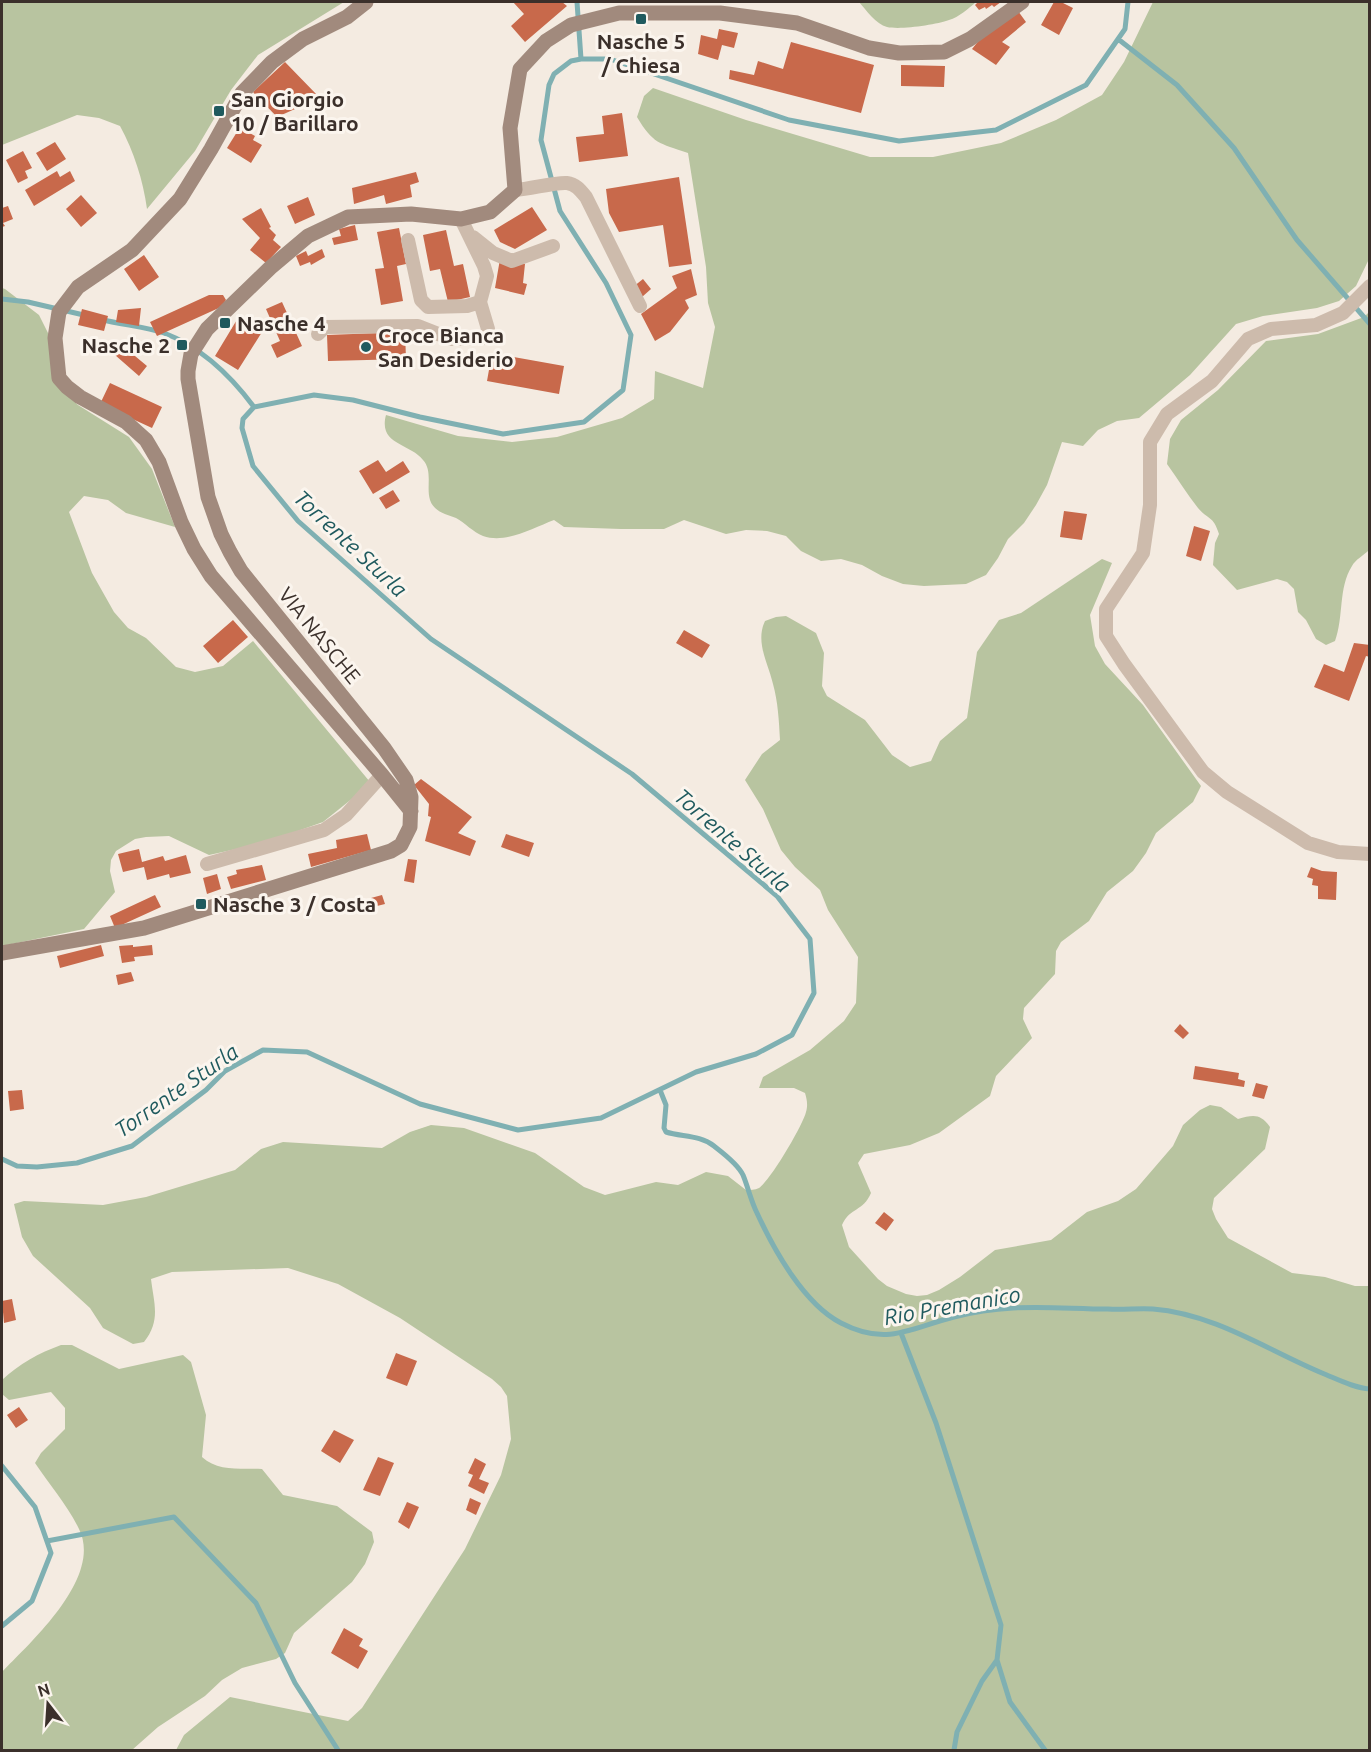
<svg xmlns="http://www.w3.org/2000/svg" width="1371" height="1752" font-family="Ubuntu,sans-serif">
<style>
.green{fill:#b8c4a0}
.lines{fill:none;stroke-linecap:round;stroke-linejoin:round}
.stream{stroke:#7fb0b2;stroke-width:5}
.building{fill:#c8694b}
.street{stroke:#cdbbac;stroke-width:14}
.secondary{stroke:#a18a7d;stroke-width:15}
.poi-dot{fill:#1f5a5e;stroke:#fbf5ee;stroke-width:2}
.labels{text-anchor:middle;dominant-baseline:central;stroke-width:6;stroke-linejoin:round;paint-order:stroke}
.poi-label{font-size:21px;font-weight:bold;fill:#3b302b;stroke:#fbf5ee;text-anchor:start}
.street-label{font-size:21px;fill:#3b302b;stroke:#fbf5ee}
.water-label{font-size:22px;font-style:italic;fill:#1f5a5e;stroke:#fbf5ee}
</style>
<rect width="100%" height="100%" fill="#f4ebe1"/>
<path class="green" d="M2,2H344L258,55L231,90L195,151L147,209C143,180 134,152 120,126L99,118L77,115L2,145Z
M859,2H976C968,9 959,17 949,20C935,25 900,30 887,27C876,24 866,10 859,2Z
M1153,2H1369V259L1356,286L1339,301L1317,308L1263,316L1236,324L1190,375L1139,418L1117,421L1098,430L1083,446L1062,442L1047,485L1036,505L1024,523L1008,539L998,558L986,575L966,584L924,586L903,584L882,576L862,565L841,559L821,561L801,551L786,536L767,531L746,530L726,534L684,520L664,529H621L564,527L554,520C533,528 506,544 483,536C473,532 465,523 456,518C446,514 434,512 430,500C426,487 433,471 423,460C410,443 378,445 386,415L458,436L512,442L557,437L622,418L654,399L655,371L703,388L715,327L708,303L706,267L688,153C659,143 653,144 637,117L644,96L653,88L746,120L870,157H933L1001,143L1056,120L1102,95L1124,62Z
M2,288L5,289L39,315L48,333L54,383L78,405L129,437L152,469L175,527L126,513L108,500L84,496L69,512L92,573L114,612L128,628L146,638L176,667L195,672L223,666L253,641L370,782L363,790L323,822L264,843L209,855L169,836L146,837L135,839L116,851L111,860L110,871L115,892L84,929L2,946Z
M1369,312V550C1364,555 1355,560 1352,566C1338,588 1344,617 1335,641L1326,645L1316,639L1306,620L1298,612L1294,589L1287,582L1277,579L1237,590L1213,565L1215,543L1219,534C1213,515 1208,520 1198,508C1187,494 1177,478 1167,464L1170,439L1181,420L1218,390L1266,341L1318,334L1364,317Z
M1102,559L1112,563L1090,615L1095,646L1105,664L1143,705L1201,786L1193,802L1156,833L1146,853L1133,871L1107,892L1089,921L1061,942L1056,951L1055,974L1024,1008L1023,1019L1032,1038L996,1076L990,1096L939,1133L910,1145L864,1154L858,1163L871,1193C863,1212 850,1207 842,1225L849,1247L878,1279L887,1286L906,1294L917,1296L927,1295L939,1290L960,1277L995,1250L1051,1240L1087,1212L1118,1201L1136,1189L1173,1146L1183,1125L1200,1110L1210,1105L1221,1107L1238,1119C1253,1115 1260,1113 1270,1127L1265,1149L1214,1198L1212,1209L1216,1219L1228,1238L1292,1273L1325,1277L1355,1286H1369V1750H176L184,1735L230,1697L348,1721L362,1708L465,1549L501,1475L511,1439L507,1396L501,1387L492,1379L400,1318L338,1284L288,1268L172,1272L151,1279C154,1304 161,1320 144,1342L133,1344L103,1328L90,1308L33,1256L22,1237L14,1204L24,1201L103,1205L146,1197L235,1170L261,1149L283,1142L382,1148L410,1132L431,1125L464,1128L535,1153L584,1187L605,1195L656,1182L678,1185L706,1172L728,1176L746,1190C750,1190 755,1190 759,1188C770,1181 803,1125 806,1112C808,1105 807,1100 805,1093L794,1088H759L763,1077L810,1050L844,1021L856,1003L858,957L828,910L820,890L795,867L781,850L763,809L745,780L762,754L780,740C779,721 778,702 773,684C768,663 755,642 765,621L776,617L786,616L816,633L824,653L822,686L827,696L865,720L892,755L910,767L931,761L940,741L967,718L977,652L999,620L1021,613Z
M61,1345H72L119,1369L183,1355L191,1362L206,1415L202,1457C218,1472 242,1468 262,1469L283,1495L337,1506L372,1532L374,1542L365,1564L352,1582L294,1633L285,1653L276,1659L242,1668L222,1680L205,1696L158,1727L132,1750H2V1672C32,1641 103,1577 79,1529C68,1506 49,1484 35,1463L41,1453L65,1429V1408L51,1392L9,1400L2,1394V1380C19,1364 39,1353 61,1345Z"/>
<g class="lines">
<path class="stream" d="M577,2L581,59
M1118,39L1177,85L1234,148L1297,240L1370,324
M2,299L28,302L88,316
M100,319C121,325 143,326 164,333C201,347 231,376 254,407
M660,1090L666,1105L664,1128L666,1132C682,1137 700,1135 714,1146C723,1153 738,1164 743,1175C748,1187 751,1201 757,1213C774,1250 804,1304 841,1323C887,1347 910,1328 954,1317C973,1312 993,1309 1013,1308C1044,1306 1076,1309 1108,1309C1123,1310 1139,1308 1153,1309C1215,1314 1267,1350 1322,1373C1337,1379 1354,1388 1370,1389
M2,1159L17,1166L37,1167L77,1163L132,1146L206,1090L225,1071L263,1050L307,1052L420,1104L518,1130L601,1118L696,1072L756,1054L792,1035L814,993L810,939L777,896L632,774L431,639L298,521L253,466L242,428L243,419L254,407L314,395L353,400L420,417L503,434L584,422L623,390L631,335L606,283L560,211L541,140L549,85L554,74L571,61L581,59H610L789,120L899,141L996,130L1086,85L1125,29L1128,2
M901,1333L936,1423L1001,1625L997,1660L982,1681L957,1732L954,1750
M2,1466L35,1507L51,1553L32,1601L2,1626
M47,1541L174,1517L256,1603L295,1683L338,1750
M997,1660L1010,1702L1045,1750"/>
</g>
<path class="building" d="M513,2H562L567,6L525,42L511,26L524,14Z
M978,2H1001L994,7L992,5L986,9L985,7L979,10L975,5Z
M1054,2H1061L1073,8L1059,35L1041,25Z
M1018,11L1026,22L1002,42L1010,47L996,65L972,49L980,39Z
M719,29L738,33L734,48L722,45L718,60L698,54L701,35L717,39Z
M791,42L874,65L861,113L729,79L730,70L754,75L758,61L783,69Z
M285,62L318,96L313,101L277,117L253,92Z
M901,65L945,66L944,87L901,86Z
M622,113L628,156L579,162L576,137L604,134L602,116Z
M242,124L250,129L248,132L255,136L253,140L262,145L251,163L227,148Z
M55,142L66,159L47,171L36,153Z
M23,151L32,168L25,171L28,178L18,183L6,160Z
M57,171L60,177L70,171L75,181L34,206L25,190Z
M416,172L419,182L410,185L412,197L386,204L384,195L354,204L352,188Z
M679,177L692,264L669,267L663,225L619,232L609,213L606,189Z
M81,195L97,213L81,227L66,209Z
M308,197L315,215L295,224L287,206Z
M8,206L13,219L3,223L5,226L2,227V208Z
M532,207L547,230L515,249L500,242L494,230Z
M261,208L271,227L269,228L276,235L273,240L281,247L266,263L250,250L260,238L242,219Z
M355,225L358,240L334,245L332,238L341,236L339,229Z
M399,228L406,264L397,266L403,301L381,305L375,269L384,268L377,232Z
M446,230L454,266L463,264L470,297L448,302L440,269L430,271L423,235Z
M322,249L325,257L311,265L310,262L300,266L296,256L306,251L308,256Z
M144,255L159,277L139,291L124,269Z
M500,259L525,264L523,283L527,284L524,295L495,288Z
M691,269L697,295L685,300L689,308L670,332L655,341L641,314L677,288L672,276Z
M643,279L651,289L642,297L633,287Z
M209,295H223L226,300L221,307L157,336L150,322Z
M282,302L302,346L277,358L271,345L280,341L266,309Z
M141,308L139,326L116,322L118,310Z
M82,309L108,316L104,331L78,325Z
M238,318L262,332L238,370L215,356Z
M405,332L406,359L328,361L327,335Z
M123,346L147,366L139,376L115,355Z
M492,353L564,366L559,394L487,381Z
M110,383L162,407L152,428L100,404Z
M378,460L386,472L403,461L410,472L373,494L359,471Z
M393,490L400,501L386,509L379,498Z
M1064,511L1087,514L1082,540L1060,537Z
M1194,526L1210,531L1201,561L1186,556Z
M233,620L248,637L218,663L203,646Z
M684,630L710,645L702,658L676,643Z
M1354,643L1370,645V657L1366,656L1349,701L1314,687L1324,664L1344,672Z
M421,779L472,817L458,833L476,841L470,856L425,841L431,817L428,816L429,804L414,785Z
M367,834L371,850L311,867L308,854L337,848L336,840Z
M506,834L534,843L529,857L501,847Z
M139,849L142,862L163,856L165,861L186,855L191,873L170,878L169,874L147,880L144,867L123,872L118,854Z
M408,859L417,860L414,883L404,881Z
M262,865L266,880L231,889L227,877L237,874L236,870Z
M1311,867L1322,871L1337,872L1336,900L1318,899V886L1312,885L1313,879L1307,877Z
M217,874L221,889L207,894L203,878Z
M155,895L161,907L115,928L110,916Z
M382,895L385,904L373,907L371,898Z
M101,945L104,956L60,968L57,956Z
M133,945V947L152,945L153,955L134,957L135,961L122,963L119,946Z
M131,972L134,981L118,985L116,975Z
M1180,1024L1189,1033L1183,1039L1174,1031Z
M1195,1066L1239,1073L1238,1079L1245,1081L1244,1087L1193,1079Z
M1256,1083L1268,1086L1264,1099L1252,1096Z
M22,1090L24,1109L10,1111L8,1091Z
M884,1212L894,1220L886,1231L875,1223Z
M12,1299L16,1320L4,1323L2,1301Z
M396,1353L417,1361L407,1386L386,1378Z
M19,1407L28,1420L16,1428L7,1415Z
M334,1430L354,1440L340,1463L321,1451Z
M378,1457L394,1463L380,1496L363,1490Z
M475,1458L486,1464L479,1479L489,1483L484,1494L468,1486L473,1475L468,1473Z
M470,1498L481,1503L476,1515L466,1510Z
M407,1502L419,1507L409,1529L398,1522Z
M344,1628L363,1639L359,1646L368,1651L358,1669L331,1653Z"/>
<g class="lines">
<path class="street" d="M515,190C531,189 555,182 567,183C576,184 581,191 586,197L640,306
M473,237L493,253L512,261L553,246
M408,240L421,300L428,307L467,306L480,302L487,276L484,266L461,219
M1370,286L1343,313L1316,325L1271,329L1248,339L1212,381L1167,414L1150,442V505L1143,553L1106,609V636L1124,664L1203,772L1227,792L1308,843L1338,852L1370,854
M318,334L325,327L418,326L451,339L486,338L488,329L480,302
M207,864L324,830L346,815L382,775"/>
<path class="secondary" d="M366,2L347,17L303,39L272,62L242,93L211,149L180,199L132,250L78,287L59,312L55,338L59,378L67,387L80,397L126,422L146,440L159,462L181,522L194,549L211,576L382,775L411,811
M2,953L144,928L391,851L401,845L410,827L411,797L406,780L384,748L241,571L230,552L221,534L208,497L188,379V371L191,354L207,329L270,268L308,236L348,217L411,214L461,219L490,212L515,190L510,128L520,69L546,41L571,25L619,13H720L797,23L869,48L899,53L944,52L970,39L1022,2"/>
</g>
<g class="poi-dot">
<rect x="635" y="13" width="12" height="12" rx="3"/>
<rect x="213" y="105" width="12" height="12" rx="3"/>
<rect x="219" y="317" width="12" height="12" rx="3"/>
<rect x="176" y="339" width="12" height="12" rx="3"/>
<circle cx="366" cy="347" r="6"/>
<rect x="195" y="898" width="12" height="12" rx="3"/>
</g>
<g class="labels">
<g class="poi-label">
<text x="641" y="41" text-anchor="middle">Nasche 5<tspan x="641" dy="24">/ Chiesa</tspan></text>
<text x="231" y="99">San Giorgio<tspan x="231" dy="24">10 / Barillaro</tspan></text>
<text x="237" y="323">Nasche 4</text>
<text x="378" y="335">Croce Bianca<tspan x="378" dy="24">San Desiderio</tspan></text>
<text x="170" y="345" text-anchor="end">Nasche 2</text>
<text x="213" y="904">Nasche 3 / Costa</text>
</g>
<g class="street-label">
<text transform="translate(320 635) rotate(51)">VIA NASCHE</text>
</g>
<g class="water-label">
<text transform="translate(351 543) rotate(43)">Torrente Sturla</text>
<text transform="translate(733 840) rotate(41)">Torrente Sturla</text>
<text transform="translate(176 1090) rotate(-35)">Torrente Sturla</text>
<text transform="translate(952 1305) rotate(-10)">Rio Premanico</text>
</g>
</g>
<rect width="1371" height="1752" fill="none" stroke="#3b302b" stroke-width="6"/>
<g transform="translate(48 1704) rotate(343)" stroke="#fbf5ee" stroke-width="4.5" paint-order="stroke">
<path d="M0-4.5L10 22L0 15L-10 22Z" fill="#3b302b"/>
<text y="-9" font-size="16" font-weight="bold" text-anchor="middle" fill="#3b302b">N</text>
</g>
</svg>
